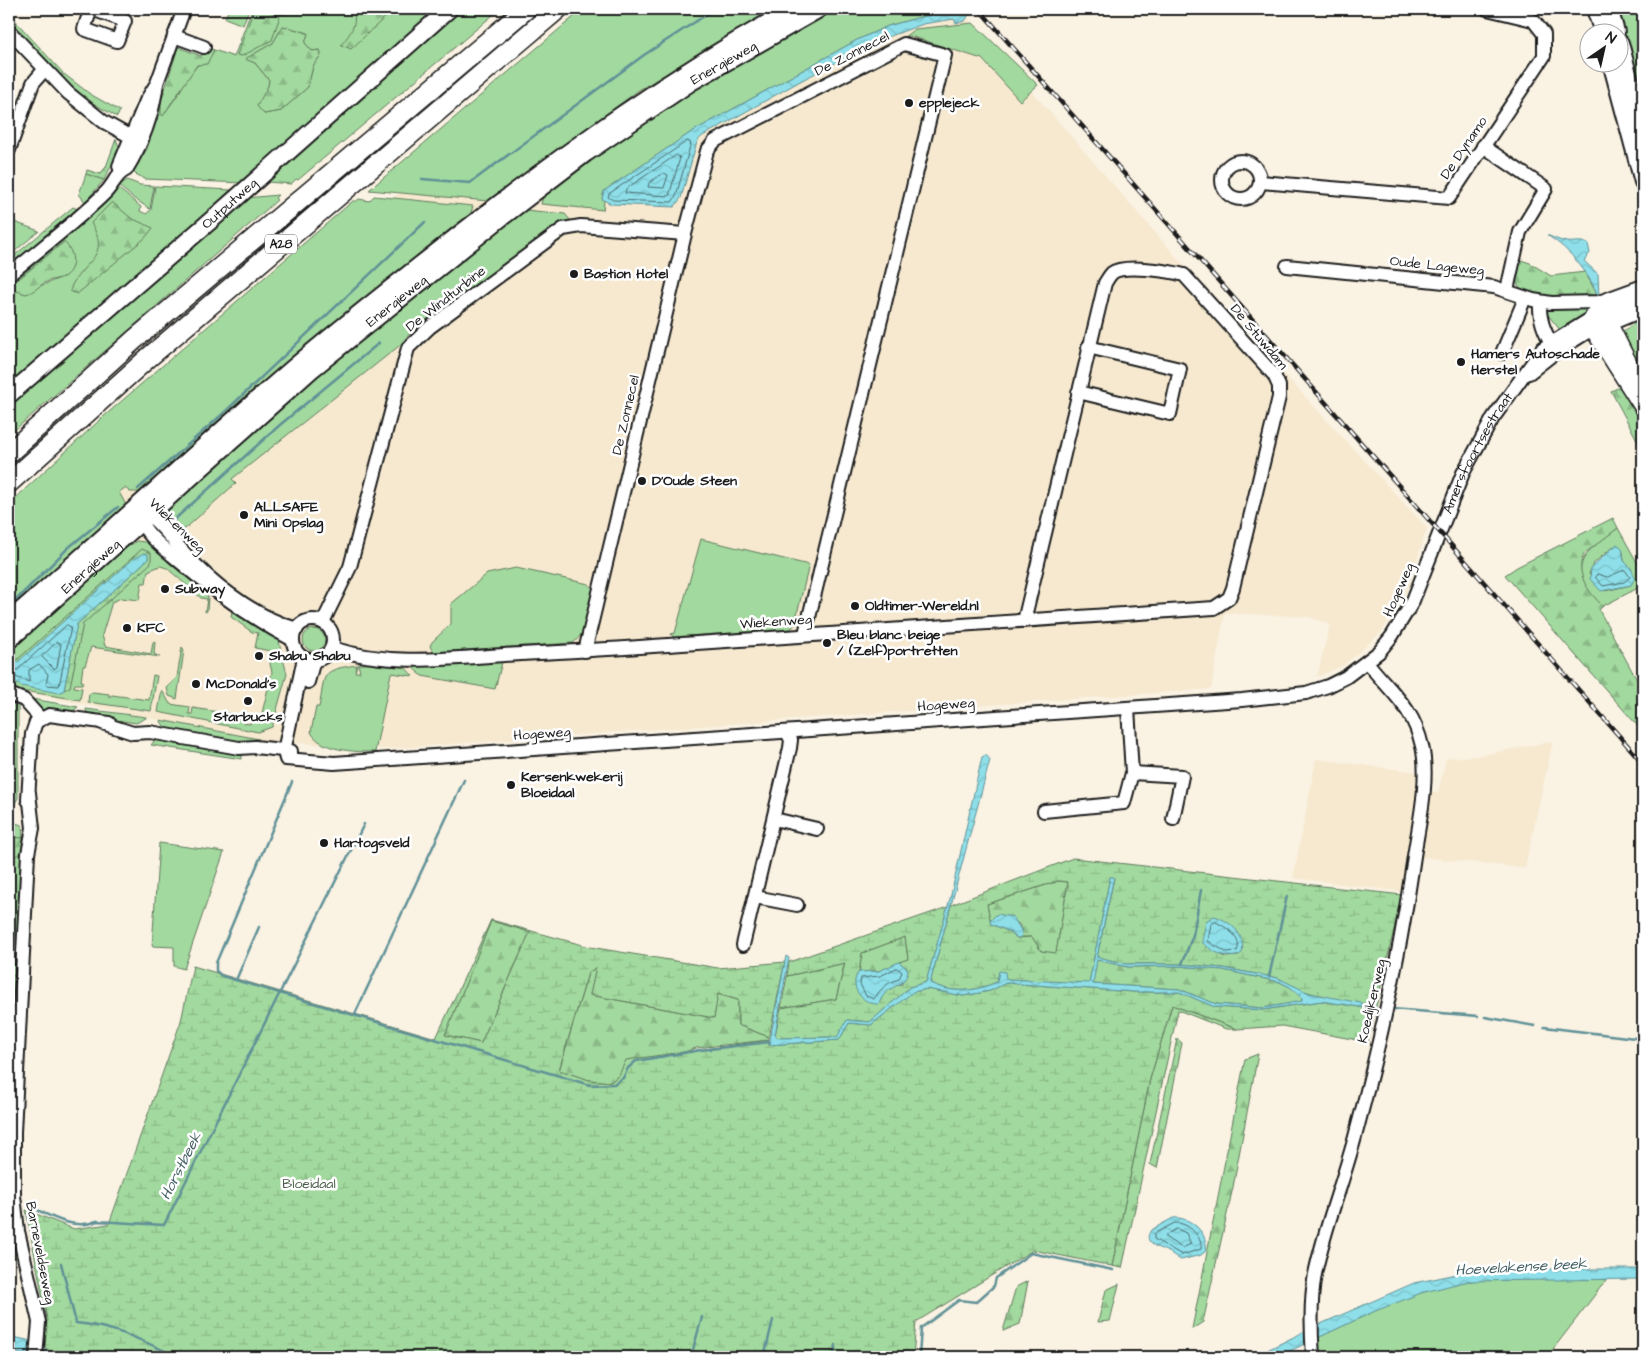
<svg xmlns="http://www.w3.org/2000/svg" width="1652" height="1366" font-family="'Architects Daughter',sans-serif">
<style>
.built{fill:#f6e9d0}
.green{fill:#a2d99e;stroke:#5f7a5d;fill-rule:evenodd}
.forest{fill:url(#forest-firs);stroke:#5f7a5d}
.wetland{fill:url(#wetland-marsh);stroke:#5f7a5d;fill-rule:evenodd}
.water{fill:url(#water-waves);stroke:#609197;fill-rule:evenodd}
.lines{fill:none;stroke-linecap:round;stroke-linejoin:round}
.shore{stroke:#4a6a6e;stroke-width:1}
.stream{stroke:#609197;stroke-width:2.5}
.minor-casing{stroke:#1c1c1c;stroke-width:16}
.major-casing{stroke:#1c1c1c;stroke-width:20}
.highway-casing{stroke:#1c1c1c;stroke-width:22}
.minor{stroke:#fff;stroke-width:12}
.major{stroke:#fff;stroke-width:16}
.highway{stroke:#fff;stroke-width:19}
.rail-casing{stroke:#1c1c1c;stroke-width:4.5}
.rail{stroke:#fff;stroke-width:2.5;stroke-dasharray:8;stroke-linecap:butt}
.poi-dot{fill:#1c1c1c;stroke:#fff;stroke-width:2}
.labels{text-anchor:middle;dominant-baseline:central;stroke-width:5;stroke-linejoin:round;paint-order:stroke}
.shield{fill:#fff;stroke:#606060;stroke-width:1}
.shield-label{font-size:12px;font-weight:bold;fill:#1c1c1c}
.street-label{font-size:14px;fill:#1c1c1c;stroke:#fff}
.poi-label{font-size:14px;font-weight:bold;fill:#1c1c1c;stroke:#fff;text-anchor:start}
.park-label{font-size:14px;fill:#4b5e4a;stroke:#fff}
.water-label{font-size:15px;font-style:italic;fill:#446064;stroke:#fff}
</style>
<defs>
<pattern id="forest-firs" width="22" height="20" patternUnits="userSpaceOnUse" patternTransform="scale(1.25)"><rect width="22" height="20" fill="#a2d99e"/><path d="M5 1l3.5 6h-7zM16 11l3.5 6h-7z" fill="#8bba88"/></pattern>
<pattern id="wetland-marsh" width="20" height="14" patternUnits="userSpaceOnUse" patternTransform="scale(1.25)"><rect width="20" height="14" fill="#a2d99e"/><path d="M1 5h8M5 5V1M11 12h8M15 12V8" fill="none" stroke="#8bba88"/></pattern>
<pattern id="water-waves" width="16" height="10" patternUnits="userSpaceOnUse" patternTransform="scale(1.25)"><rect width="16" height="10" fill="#8edfe9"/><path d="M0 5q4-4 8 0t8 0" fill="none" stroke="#7abfc7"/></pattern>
</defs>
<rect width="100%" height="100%" fill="#faf2e3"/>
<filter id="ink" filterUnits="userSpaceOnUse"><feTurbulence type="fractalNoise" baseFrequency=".02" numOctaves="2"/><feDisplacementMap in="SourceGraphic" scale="10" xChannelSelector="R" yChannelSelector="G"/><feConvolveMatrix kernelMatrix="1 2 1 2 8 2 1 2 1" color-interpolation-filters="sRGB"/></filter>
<g filter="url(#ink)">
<path class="built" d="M620,9H960L1194,277L1427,528L1408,588L1381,633L1344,665L1317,677L1330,624L1309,617L1225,613L1211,689L385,749L254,740L9,689V532L388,202Z
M1553,741L1525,868L1409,856L1405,892L1293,878L1316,759L1417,772V791L1438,793L1446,758L1477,756Z"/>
<path class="green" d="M229,9H249L243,25L225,18Z
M252,9H267L285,15L287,9H442L244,183L145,179L132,172L147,149L161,102V114C178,102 182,81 197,66C203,59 211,59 214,50L234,57ZM283,26L308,33L305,43L312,51L320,50L321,55L313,66L308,87L281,111L264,114L269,80L255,63L246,59L273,43Z
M456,9H500L298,180L296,179L291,184L267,182L272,177V173L299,154L337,114Z
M583,9H778L639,90L488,201L369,190Z
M834,9H950L888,26L857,40L690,133L604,191L602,199L604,201L603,210L541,204L543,196L570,173L694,88L801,25Z
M1620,9H1643V100L1617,15Z
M9,14L63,73L58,78L9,24Z
M973,23L1038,85L1020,101L982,59L910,36L904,37L915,29Z
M64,74L90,94L120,111L117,117L89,101L59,78Z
M86,174L104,180L85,202L79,194Z
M127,180L140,185L154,186L150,209L133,198L119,186Z
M155,186L231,190L221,199H227L210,215L167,247L145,273L9,389V280L118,188L141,207L140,211L146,214L151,210ZM64,242L65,276L40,286H10Z
M278,195L275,198L277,200L266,210L9,435V401L246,198Z
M374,196L473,206L470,216L181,460L175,461L139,492H130L125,488L119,492L126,505L123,511L9,613V504L102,418L354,200L355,202L359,199L369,201Z
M73,207L80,210L9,268V260Z
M525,210L565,214L570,220L413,330L399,346L232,479L236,483L177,536C170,527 162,520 166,509L334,357Z
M9,220L39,231L9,256Z
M1548,307L1590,308L1594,313L1560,330L1544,310Z
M1637,322L1643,324V387L1618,334Z
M1618,528L1643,573V582L1638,588L1603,606C1562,570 1583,552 1618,528ZM1614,546L1623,552L1624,561L1631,568V585L1605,591L1589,574L1593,564Z
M701,539L809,565L797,614L801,616L791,629L673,637L671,634L675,633Z
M137,541L152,543L191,577L208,597L207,611L205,612L207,599L201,598L167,568L160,566L148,571L146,583H142L139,600L121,598L112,602L102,635L105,646L151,654L153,642L155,641L154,654L160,657L91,647L85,666H83L81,681H83L82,684H75L74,687L82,688L80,700L30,692H9V648L40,624L127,547Z
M516,568L589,584L594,590C589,607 588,633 573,643L433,652L430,646L432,642L451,624V604L487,574Z
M232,610L279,639L281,653L255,648L258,633L252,632L231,617Z
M303 640a11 11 0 1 1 22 0a11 11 0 1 1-22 0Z
M182,647L184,650L177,699L169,696L167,688L177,677Z
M272,654L282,655L287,674L272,727L258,732L158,712L162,690L170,704L190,707L189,714H192L193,708L244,716L243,723L250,724L251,720L260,721L272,672L270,664Z
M502,662L495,689L422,676L411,666Z
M358,664H402L413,676L391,673L375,752C356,752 320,751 311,732L316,707H319C326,676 317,670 357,665L355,672H360Z
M153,675L157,676L151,711L88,702L89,694L93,692L109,694V697L112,695L149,700Z
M9,698L18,702V798L9,814L12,822L22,825L23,838L9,837V803L14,781L15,763L9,734Z
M26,699H32L78,707L70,713L41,711Z
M86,709L146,717V718L136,723L91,716L87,714Z
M160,720L259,739L260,745L170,729L164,726Z
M156,739L242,755V759L151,745Z
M159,843L224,852L184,969L174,966V947L152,946Z
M24,849L18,976L9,975V862Z
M1607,1279L1547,1357H1318L1317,1338C1365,1316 1417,1287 1470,1281C1515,1276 1562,1279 1607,1279Z"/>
<path class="forest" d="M254,9H262L280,16L272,40L242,56L237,55Z
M352,9H394L351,49L341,45C350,34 359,23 352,9Z
M283,26L308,33L305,43L312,51L320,50L321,55L313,66L308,87L281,111L264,114L257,106L268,86L269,80L255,63L245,59L273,43Z
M178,47L201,56L205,47L214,50L207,64L197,65L163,116L161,114V102Z
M116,139L120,149L104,180L86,174L87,170L100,174L106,167Z
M112,202L131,218L153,228L145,238L77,294L70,291L72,285C86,259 111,256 91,223Z
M64,242C74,251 77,267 65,276C60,279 52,279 46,282C39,286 34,292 26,294L13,290L10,286Z
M1518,259L1530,263L1551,276L1585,272L1599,298L1538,297L1520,288L1512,275Z
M1622,386L1643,424V451L1611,391Z
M1613,518L1618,528L1585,553C1573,572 1589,593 1603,606L1599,610L1643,691V732L1505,575L1517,567Z
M9,837L23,838L24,849L9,862Z
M1058,881L1068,882L1056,954L1041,951L1032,937H1021L1022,932L1019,924L997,915L990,921L987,904Z
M491,920L530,932L481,1043L445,1035Z
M905,937L908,959L879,971L859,972L862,953Z
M1097,960L1128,967L1179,966L1223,970L1280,982L1290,987L1302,998V1002L1263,1008L1216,1004L1179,989L1092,984Z
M845,963L836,999L781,1008L787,976Z
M597,967L590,995L714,1018L717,994L738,1000V1025L769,1037V1040L696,1048L619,1075L611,1082L589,1080L559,1071L588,973Z
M9,975L18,976L13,1065L9,1063Z
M1172,1005L1237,1029H1226L1178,1010L1122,1268L1112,1266L1150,1079Z
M1177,1039L1182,1043L1157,1168L1150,1164Z
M1258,1054L1233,1187L1203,1322L1192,1329L1245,1059Z
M1028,1281L1020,1324L1003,1331L1016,1287Z
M1119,1284L1110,1321L1098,1322L1106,1290Z"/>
<path class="wetland" d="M142,549L151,553V563L83,624L70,687L64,690L77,624L148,559L147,555L9,671V667Z
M1073,858L1402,895L1368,1042L1282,1026L1237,1029L1172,1005L1150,1079L1112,1266L1033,1250L916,1322L913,1357H63L45,1348L47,1320L26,1210L74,1229L109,1224L181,1021L193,966L436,1038L491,920L590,947L718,968L785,962L769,1037L738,1025V1000L718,994L714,1018L590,995L596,967L588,973L559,1070L589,1080L611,1082L619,1075L626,1060L769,1040V1045L839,1040L849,1023L871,1025L912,992L927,989L963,996L990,991L1006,983L1134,992H1180L1215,1007L1263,1010L1321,1001L1366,1008L1300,990L1278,978L1223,968L1179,964H1127L1097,957L1114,878L1110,877L1089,984L1006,979L999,972L997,982C973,992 954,994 930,983L951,905ZM1058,881L1068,882L1056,953L1041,951L1032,937L1017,938L1008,931L991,924L987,904ZM1217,917L1233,927L1238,956L1225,957L1202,942ZM491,921L530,932L481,1043L445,1035Z
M948,907L926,982L910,987L870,1022L847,1020L838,1037L778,1038L775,1035L781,1008L836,999L845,963L787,976L789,962ZM905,937L908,959L899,962L908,969L902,984C889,987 883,991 878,1004L856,976L859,972L862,953Z"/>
<path class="water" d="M950,9L970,13L965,21L956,23L954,19L923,24L880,40L804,79L701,137L697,142L681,198L674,207L611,204L602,199L604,191L690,133L857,40L888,26Z
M1547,235C1554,238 1560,241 1567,242C1576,243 1580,240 1588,244L1590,253L1584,261L1598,274L1599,298C1588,272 1571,250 1547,235Z
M1617,544L1622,548L1624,561L1631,568L1635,578L1631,585L1601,591L1590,579L1591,568Z
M144,553L148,554V559L77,624L64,690L59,693L21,686L9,680L10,669L132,560Z
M986,755L990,760L930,983C954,994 973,992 997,982L999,971L1005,972L1006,979L1089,983L1110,877H1114L1097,957L1127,964H1179L1223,968L1278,978L1309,993L1366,1004V1008L1321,1001L1263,1010L1215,1007L1179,992H1134L1006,983L990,991L963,996L927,989L913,992L871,1025L849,1023L839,1040L769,1045L786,956L789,958L775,1035L778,1038L837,1037L847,1020L870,1022L910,987L926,982L951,895L982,757ZM1097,960L1128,967L1179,966L1223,970L1280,982L1290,987L1302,998V1001L1263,1008L1216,1004L1179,989L1093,984Z
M997,914L1013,917L1022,932L1021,937L1017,938L1008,931L991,924L990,921Z
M1214,916C1231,921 1246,935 1242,953C1230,962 1212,952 1202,942L1206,921Z
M899,962L908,969C906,991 887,981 879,1004C863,1005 847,986 859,972L879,971Z
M1173,1218C1190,1216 1209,1233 1206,1251L1201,1255L1181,1260C1175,1257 1172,1253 1166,1251C1157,1247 1142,1243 1151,1230Z
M1481,1269H1643V1279L1468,1281L1421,1293L1373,1312L1277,1357H1253L1316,1326L1414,1283Z
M9,1336L31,1341L57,1357H29L9,1350Z"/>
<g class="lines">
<path class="shore" d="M688,141L691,143L676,196L672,202L613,200L608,197L609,194Z
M677,155L680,158L669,196L625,193L626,189Z
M664,173L668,175L664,188L648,187L649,183Z
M1625,570L1630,577L1624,582L1603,586L1595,577L1597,574L1607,577Z
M67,625L71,627L59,686L46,685L48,674L39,664L29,670V682L13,676L14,673Z
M57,642L61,644L57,667L54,669L42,657Z
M1216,922C1227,928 1243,937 1237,951L1226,952L1208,941L1211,924Z
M897,968L902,972L899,979C887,983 881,988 874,999L866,996L860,984L861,978L880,976Z
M1175,1223C1188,1222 1203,1237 1201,1249L1182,1255L1154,1239V1234Z
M1177,1229L1186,1233L1191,1244L1182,1248L1166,1238V1235Z"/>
<path class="stream" d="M422,179L470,183L644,55L715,9
M138,489L227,410L425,222
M175,519L281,424L379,343
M9,607L68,548L118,507
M292,782L216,963V971L222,976L590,1085L614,1084L623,1078L628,1068L636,1061L701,1050L770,1042
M1182,964L1193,935L1201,890
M1269,977L1287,896
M236,980L259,927
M1392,1009L1478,1016
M355,1014L464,780
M1485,1017L1535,1026
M1544,1027L1643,1039
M29,1206C50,1216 74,1231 97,1221L164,1225L364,824
M61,1263L76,1323C116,1327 141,1340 178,1357
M691,1357L702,1317
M764,1357L773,1320
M833,1357L836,1345
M919,1357L921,1328L959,1300L976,1302L994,1286L996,1278L1031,1253L1113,1270"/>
<defs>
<g id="minor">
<path d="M91,9L84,29L117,41L125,21L92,9"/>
<path d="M9,31L68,93L104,122L131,137H138"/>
<path d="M174,36L204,47"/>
<path d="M1483,146L1546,189L1520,232L1507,290"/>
<path d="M9,150L33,83L44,70"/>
<circle cx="1241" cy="180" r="19"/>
<path d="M121,171L119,166L146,101L157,83L184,9"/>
<path d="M1261,182L1449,198L1544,56V34L1533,20L1487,9"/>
<path d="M1287,266L1494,287L1533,300L1551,303L1599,302L1640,287"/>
<path d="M9,275C41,248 76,222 106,192C113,185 117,173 126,170C143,143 153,114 157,83"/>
<path d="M1540,302C1539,318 1544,333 1554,347"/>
<path d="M1502,353L1525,298"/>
<path d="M1529,373L1557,351L1594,328"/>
<path d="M1078,392L1170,414L1180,369L1088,347"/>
<path d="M143,510C163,525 178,548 197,566C223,592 261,619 297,629"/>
<path d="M139,516C143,532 161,546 173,556C211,589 249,617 293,640"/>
<circle cx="313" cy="640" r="20"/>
<path d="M323,622L350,567L408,348L430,327L563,229L581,226L685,234"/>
<path d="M332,648C387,666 447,659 504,655C559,652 613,649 668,645C850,631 1032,621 1214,608L1229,598L1233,588L1279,397V386L1274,375L1184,275C1170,271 1123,264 1112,273C1109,276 1107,280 1105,283L1024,621"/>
<path d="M585,651L685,234L707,151L715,141L904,44L945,55L805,634"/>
<path id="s1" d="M304,658L284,751L286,759L334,763L1242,700L1306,693L1328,686L1346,677L1379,652L1392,636L1412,603L1463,473L1493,418L1543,348L1595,316"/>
<path d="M308,682L314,660"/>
<path d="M9,694L24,700L40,718"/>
<path d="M102,723L133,733L150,732L239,748L255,747L291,751"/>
<path d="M1132,773L1182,776L1173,819"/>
<path d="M29,793L33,828L28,854L14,1132V1196L18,1231L39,1322L36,1357"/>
<path d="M28,800L32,734L36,722L49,715L109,723"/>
<path d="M1044,811L1124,803L1132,773L1128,708"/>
<path d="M774,819L817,829"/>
<path d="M755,897L797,905"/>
<path d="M743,945L790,748L791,740L787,732"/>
<path d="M1313,1357C1311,1330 1310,1302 1315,1274C1325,1226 1344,1180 1356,1133C1380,1044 1400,954 1413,863C1418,827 1430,781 1422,746C1413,706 1390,692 1367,662"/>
</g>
<g id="major">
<path d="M1595,9L1603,32"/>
<path d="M1609,9L1616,32"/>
<path d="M1620,43L1643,132"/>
<path d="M1611,62L1643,182"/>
<path d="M1604,312L1643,295"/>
<path d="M1595,328L1643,308"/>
<path id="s2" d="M9,395L216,216L449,9"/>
<path d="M9,621C102,540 192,455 286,374C343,325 402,279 461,233C568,150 675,73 793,9"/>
<path id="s3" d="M9,640L311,370L501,218L586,153L691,82L819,9"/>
</g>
<path id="highway" d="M1643,395L1608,325L1595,316L1594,328L1643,405
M9,453L134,340L526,9
M9,483L148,358L558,9"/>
</defs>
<use href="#minor" class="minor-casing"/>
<use href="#major" class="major-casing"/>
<use href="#highway" class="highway-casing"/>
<use href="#minor" class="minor"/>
<use href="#major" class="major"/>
<use href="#highway" class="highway"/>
<defs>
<path id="rail" d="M979,9L1643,763"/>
</defs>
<use href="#rail" class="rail-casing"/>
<use href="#rail" class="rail"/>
</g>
</g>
<g class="poi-dot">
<circle cx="909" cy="103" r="5"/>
<circle cx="574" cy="274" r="5"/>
<circle cx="1461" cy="362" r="5"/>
<circle cx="642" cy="481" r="5"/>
<circle cx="244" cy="515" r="5"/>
<circle cx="165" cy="589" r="5"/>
<circle cx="855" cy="606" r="5"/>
<circle cx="127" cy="628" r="5"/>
<circle cx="827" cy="643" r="5"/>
<circle cx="259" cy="656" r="5"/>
<circle cx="196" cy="684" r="5"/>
<circle cx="248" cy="701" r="5"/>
<circle cx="511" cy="785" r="5"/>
<circle cx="324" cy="843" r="5"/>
</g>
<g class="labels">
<rect class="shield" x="265" y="234.5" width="32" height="19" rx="4"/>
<g class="shield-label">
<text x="281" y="244">A28</text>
</g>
<g class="street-label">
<text transform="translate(852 54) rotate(-27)">De Zonnecel</text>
<text stroke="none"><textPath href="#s3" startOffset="920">Energieweg</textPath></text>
<text transform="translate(1464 148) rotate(-56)">De Dynamo</text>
<text stroke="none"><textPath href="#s2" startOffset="292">Outputweg</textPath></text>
<text transform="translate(1437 266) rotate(6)">Oude Lageweg</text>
<text transform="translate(446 299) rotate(-38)">De Windturbine</text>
<text stroke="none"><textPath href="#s3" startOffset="515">Energieweg</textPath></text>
<text transform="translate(1259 337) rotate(50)">De Stuwdam</text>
<text transform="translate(626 415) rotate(-77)">De Zonnecel</text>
<text stroke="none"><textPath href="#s1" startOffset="1434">Amersfoortsestraat</textPath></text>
<text transform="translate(177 526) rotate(44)">Wiekenweg</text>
<text stroke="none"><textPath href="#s3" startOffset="110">Energieweg</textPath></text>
<text transform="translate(1399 590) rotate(-66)">Hogeweg</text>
<text transform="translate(776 622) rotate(-4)">Wiekenweg</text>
<text transform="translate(946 705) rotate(-4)">Hogeweg</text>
<text transform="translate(542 734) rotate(-4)">Hogeweg</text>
<text transform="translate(1372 1001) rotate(-77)">Koedijkerweg</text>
<text transform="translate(40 1253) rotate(79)">Barneveldseweg</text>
</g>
<g class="poi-label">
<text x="919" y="103">epplejeck</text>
<text x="584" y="274">Bastion Hotel</text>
<text x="1471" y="354">Hamers Autoschade<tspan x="1471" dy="16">Herstel</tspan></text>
<text x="652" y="481">D'Oude Steen</text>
<text x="254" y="507">ALLSAFE<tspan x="254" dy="16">Mini Opslag</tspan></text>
<text x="175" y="589">Subway</text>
<text x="865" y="606">Oldtimer-Wereld.nl</text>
<text x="137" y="628">KFC</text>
<text x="837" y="635">Bleu blanc beige<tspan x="837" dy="16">/ (Zelf)portretten</tspan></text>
<text x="269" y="656">Shabu Shabu</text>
<text x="206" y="684">McDonald's</text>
<text x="248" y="717" text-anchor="middle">Starbucks</text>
<text x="521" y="777">Kersenkwekerij<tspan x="521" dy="16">Bloeidaal</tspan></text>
<text x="334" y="843">Hartogsveld</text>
</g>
<g class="park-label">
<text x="309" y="1184">Bloeidaal</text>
</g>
<g class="water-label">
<text transform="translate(181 1166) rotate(-63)">Horstbeek</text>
<text transform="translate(1521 1267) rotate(-3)">Hoevelakense beek</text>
</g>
</g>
<rect width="1652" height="1366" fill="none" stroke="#fff" stroke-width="30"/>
<rect x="15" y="15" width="1622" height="1336" fill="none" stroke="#1c1c1c" stroke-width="2" filter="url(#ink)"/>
<g transform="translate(1604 48) rotate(34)"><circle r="24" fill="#ffffff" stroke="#a4a4a4"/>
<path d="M0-4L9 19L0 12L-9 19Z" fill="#1c1c1c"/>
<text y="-8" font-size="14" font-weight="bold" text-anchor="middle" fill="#1c1c1c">N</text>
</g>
</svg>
